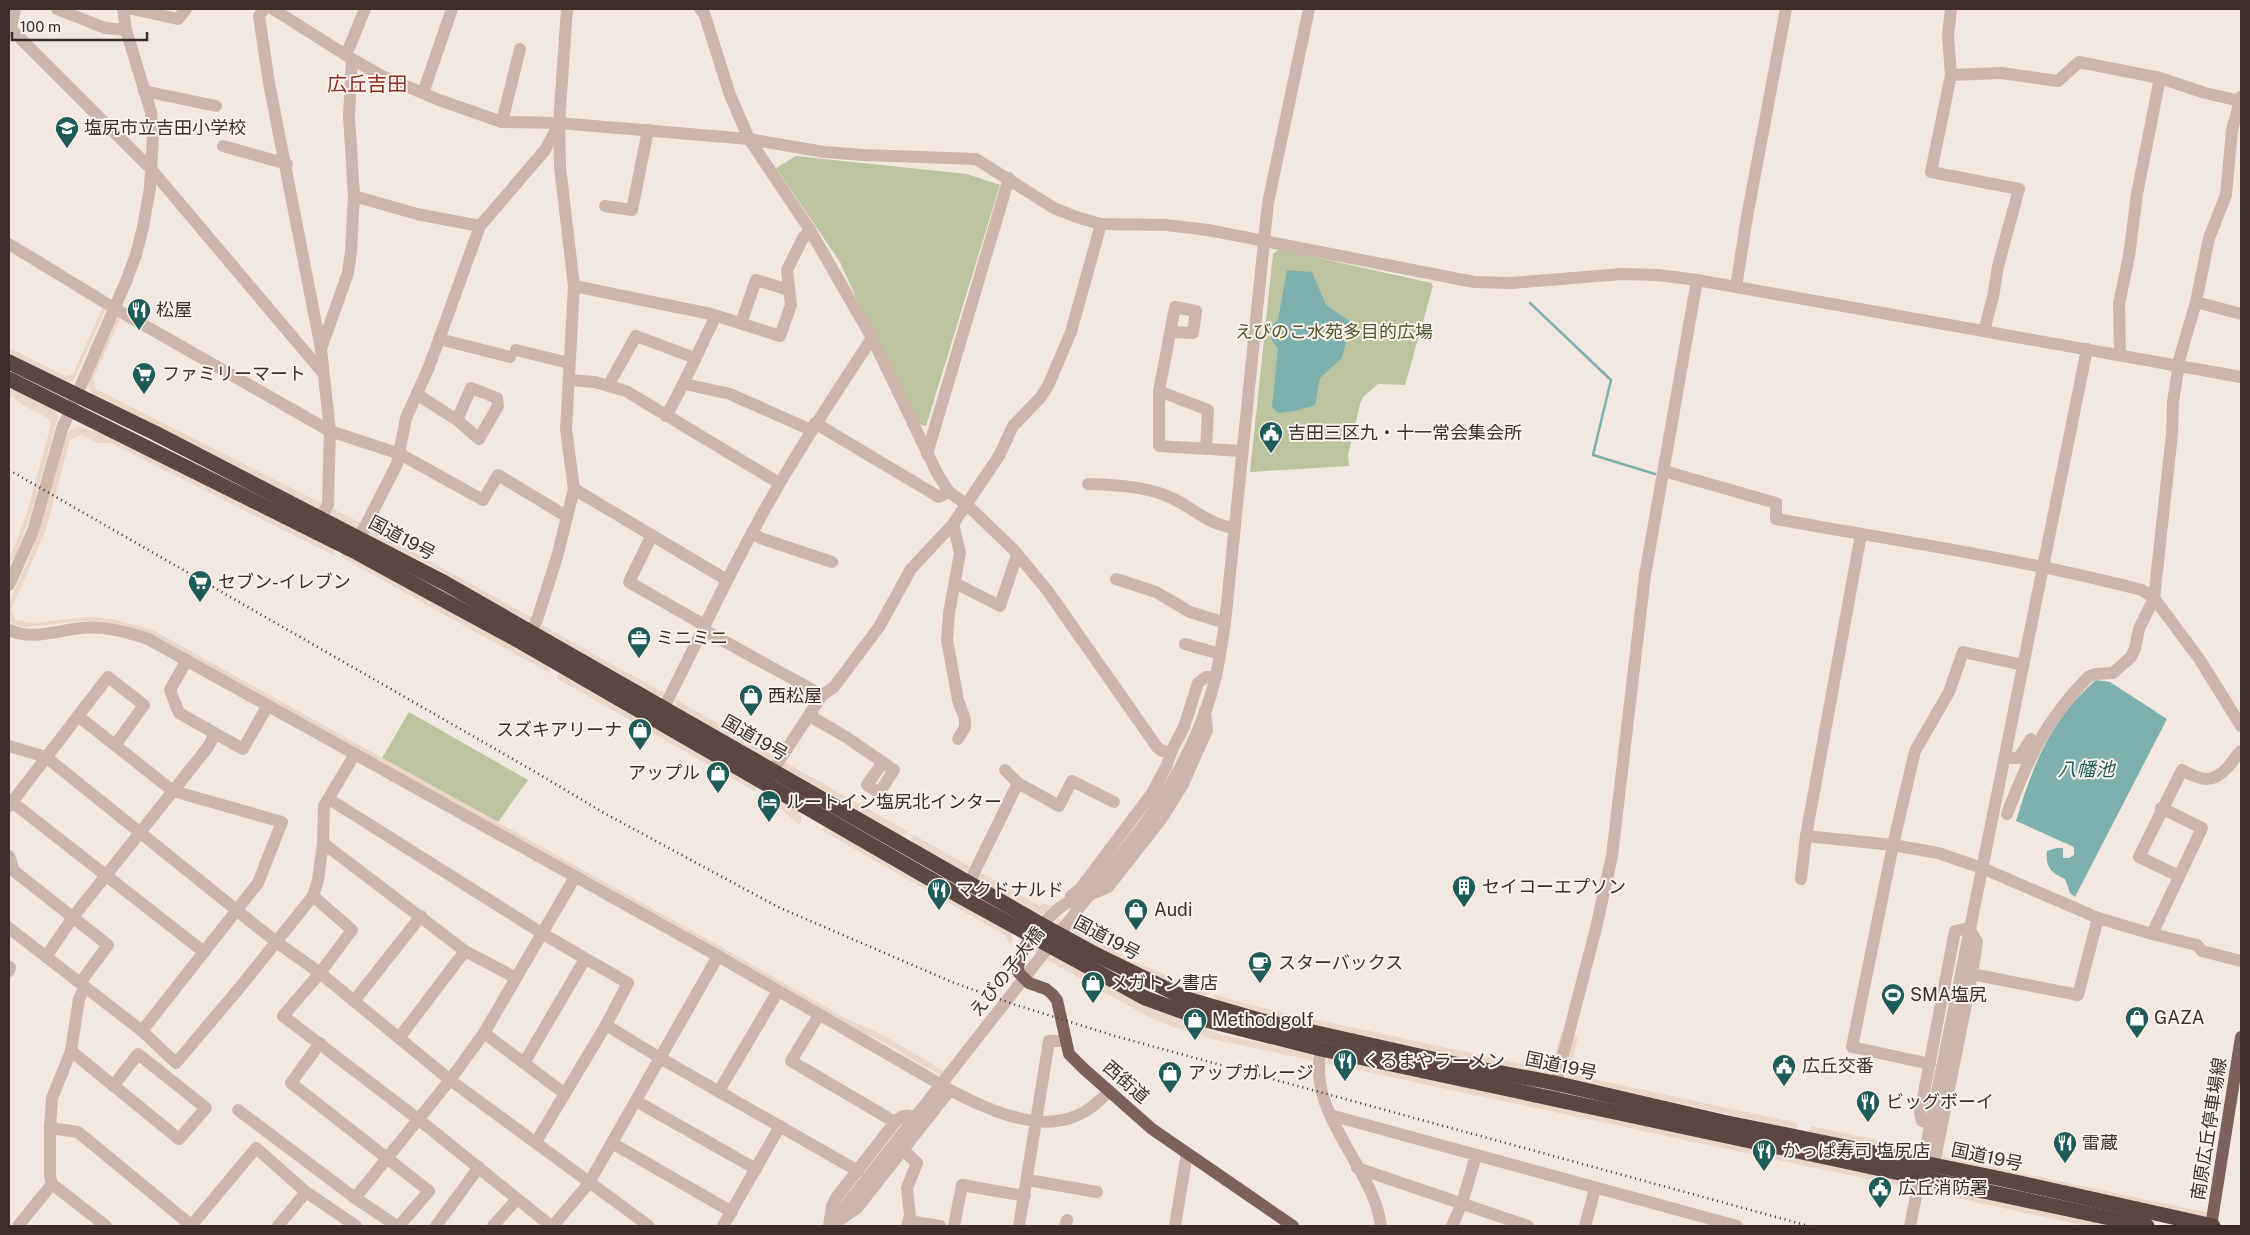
<svg xmlns="http://www.w3.org/2000/svg" width="2250" height="1235" font-family="'Public Sans','Noto Sans JP',sans-serif">
<rect width="100%" height="100%" fill="#f3e8e0"/>
<g fill="#bbc39f">
<polygon points="796,156 967,174 1000,185 926,426 912,422 840,262 776,168"/>
<polygon points="1279,249 1431,283 1433,286 1405,385 1378,384 1364,396 1360,404 1348,455 1349,466 1250,472 1273,254"/>
<polygon points="409,712 528,780 498,822 382,758"/>
</g>
<g fill="#ebd7c7">
<polygon points="104,304 106,308 74,380 67,383 9,356 9,348 66,376 73,374"/>
<polygon points="120,316 125,317 120,319 93,379 96,389 325,505 319,509 315,509 92,394 88,386 89,381 116,317"/>
<polygon points="9,386 54,408 58,416 33,507 15,557 12,560 10,558 27,512 51,425 49,419 23,405 9,395"/>
<polygon points="78,426 120,439 334,547 335,556 111,443 98,443 81,435 70,440 46,530 11,610 16,620 32,623 89,617 112,619 153,630 723,948 843,1017 883,1035 954,1077 949,1080 879,1040 842,1022 151,635 109,623 83,621 26,627 14,625 9,621 9,602 31,554 39,531 67,433"/>
<polygon points="329,507 363,524 357,528 353,527 329,515"/>
<polygon points="369,527 534,619 525,620 422,561 370,538 366,532"/>
<polygon points="343,553 547,664 551,674 341,557"/>
<polygon points="539,623 602,659 665,693 661,697 656,696 539,629"/>
<polygon points="558,674 562,674 749,780 756,787 756,792 556,678"/>
<polygon points="675,699 778,758 771,762 676,707"/>
<polygon points="783,761 909,832 900,836 841,800 800,779 784,769"/>
<polygon points="767,791 779,801 800,812 802,818 799,825 777,805 761,796"/>
<polygon points="826,827 1011,931 1013,939 1011,946 1005,935 821,830"/>
<polygon points="914,835 973,868 965,872 912,842 911,838"/>
<polygon points="980,872 1040,906 1043,903 1047,905 1055,904 1045,914 1037,914 977,879"/>
<polygon points="1058,918 1135,962 1209,993 1203,997 1149,976 1055,924"/>
<polygon points="1036,946 1163,1011 1222,1035 1311,1053 1315,1061 1212,1039 1162,1023 1143,1014 1030,950"/>
<polygon points="1214,994 1243,1003 1293,1015 1288,1020 1262,1014 1217,1001"/>
<polygon points="1300,1016 1549,1070 1552,1068 1561,1032 1563,1032 1555,1073 1547,1076 1306,1024"/>
<polygon points="1574,1036 1578,1037 1569,1074 1798,1123 1797,1130 1567,1078 1566,1074"/>
<polygon points="1329,1057 2117,1226 2086,1226 1325,1063"/>
<polygon points="1811,1126 1930,1151 1925,1156 1809,1132"/>
<polygon points="1942,1151 1946,1157 2210,1213 2206,1217 1943,1161"/>
</g>
<g fill="#7eb1ad">
<polygon points="1287,270 1312,272 1326,305 1351,322 1342,358 1320,378 1315,405 1295,411 1278,413 1272,407 1278,348 1272,341 1269,327 1278,320"/>
<path d="M2096,680l14,2 57,37 -92,178 -5,-4 -5,-14c-14,-6 -20,-12 -18,-28l10,-3h6v10h6l5,-3v-8l-58,-26c17,-56 34,-101 80,-141z"/>
</g>
<g fill="none" stroke-linecap="round" stroke-linejoin="round">
<polyline stroke="#7eb1ad" stroke-width="2.5" points="1530,303 1611,380 1593,455 1655,474"/>
<g stroke="#ccb6ab" stroke-width="12">
<polyline points="15,9 11,29 151,169 323,373"/>
<polyline points="57,9 105,28 126,30"/>
<polyline points="132,9 178,19 186,9"/>
<polyline points="264,9 259,16 269,83 321,349 330,431 328,504 322,517"/>
<polyline points="273,9 352,59 382,76 439,100 502,122 559,123 749,139 824,152 864,155 976,159 1054,208 1076,217 1101,224 1166,225 1208,230 1474,282 1512,283 1621,274 1658,275 1697,280 2241,377"/>
<polyline points="700,9 704,13 730,95 749,139 810,230 872,338 937,473 949,492 966,504 1013,549 1047,590 1157,747 1162,751 1171,752"/>
<polyline points="1951,9 1948,35 1951,75 1931,172 2019,189 1998,266 1993,297 1984,331"/>
<polyline points="346,55 365,9"/>
<polyline points="1951,75 2001,73 2058,81 2079,62 2160,78 2205,93 2240,101"/>
<polyline points="144,91 216,106"/>
<polyline points="423,93 452,9"/>
<polyline points="502,122 520,49"/>
<polyline points="223,146 287,164"/>
<polyline points="354,196 417,214 480,226"/>
<polyline points="605,206 632,210 648,130"/>
<polyline points="9,244 114,308 330,431 400,454 483,500 498,475 566,516"/>
<polyline points="574,286 711,314 780,336 791,305 787,270 803,238 810,230"/>
<polyline points="1736,287 1747,217 1786,9"/>
<polyline points="2196,302 2241,314"/>
<polyline points="741,323 756,280 789,290"/>
<polyline points="1171,332 1193,333 1196,311 1175,307 1159,391 1159,446 1242,451"/>
<polyline points="439,339 510,357"/>
<polyline points="322,346 348,273 351,251 354,196 349,116 352,59"/>
<polyline points="516,350 569,363"/>
<polyline points="2120,355 2119,304 2129,256 2137,194 2160,78"/>
<polyline points="569,380 595,382 626,391 779,483"/>
<polyline points="685,384 730,394 811,430"/>
<polyline points="608,386 636,336 695,358"/>
<polyline points="1159,391 1208,410 1206,449"/>
<polyline points="418,395 457,420 479,439 498,406 497,398 471,388 457,420"/>
<path d="M666,416c19,-32 33,-67 50,-100"/>
<polyline points="815,423 939,497 949,492"/>
<polyline points="927,454 1009,178"/>
<path d="M1664,471l112,32v16c123,22 245,40 366,71l12,8 46,62 41,66"/>
<path d="M1088,484c29,1 57,2 84,14 23,11 35,26 62,30"/>
<polyline points="574,489 727,580"/>
<polyline points="953,524 960,553 949,613 947,640 958,700 965,719 965,727 958,739"/>
<polyline points="752,532 760,538 832,562"/>
<polyline points="652,535 629,582 704,625"/>
<polyline points="355,546 397,464 406,418 429,367 480,226 545,150 558,126"/>
<polyline points="1116,579 1156,592 1190,612 1225,623"/>
<polyline points="955,583 1000,606 1017,555"/>
<polyline points="9,585 33,531 62,429 125,284 136,255 143,227 150,188 153,136 151,112 126,30 123,9"/>
<polyline points="702,629 822,695"/>
<path d="M9,630c24,11 48,0 73,-2 23,-2 45,4 66,11l570,317 232,134c34,18 87,43 126,26 13,-5 23,-15 34,-25"/>
<polyline points="525,638 537,620 557,557 574,489 566,429 574,286 560,167 559,123 567,9"/>
<polyline points="1185,644 1220,654"/>
<polyline points="187,660 170,690 179,713 243,749 268,705"/>
<polyline points="78,716 108,677 144,705 116,744"/>
<polyline points="810,716 846,737 894,770 879,793 867,785 883,762"/>
<path d="M659,717c32,-61 60,-124 93,-184 36,-68 78,-131 120,-195"/>
<polyline points="9,746 46,757 275,941 320,973 450,1080 649,1226"/>
<polyline points="2012,758 2019,758 2031,739"/>
<polyline points="768,778 822,695 834,687 879,627 911,569 953,524 999,456 1013,426 1040,398 1048,386 1071,332 1101,224"/>
<polyline points="1018,783 1059,806 1072,781 1114,802"/>
<polyline points="329,799 543,934 628,983 606,1025 536,1142"/>
<polyline points="12,802 204,952"/>
<polyline points="9,806 78,716 173,791 282,822 258,883 142,1031"/>
<path d="M2007,814c22,-57 38,-93 81,-137l7,-3 18,-1 18,-16 4,-8 4,-20 15,-31 18,-164 1,-32 7,-45 16,-55 13,-64 17,-43 6,-65 9,-33"/>
<polyline points="1806,836 1893,845 1938,853 1982,868 2098,918 2152,934 2197,945 2202,951 2241,961"/>
<polyline points="323,843 465,951 516,978"/>
<polyline points="9,856 14,871 108,945 80,983"/>
<path d="M2179,876l-40,-19 43,-87c18,10 30,15 46,-3 5,-5 8,-12 13,-16"/>
<polyline points="1801,879 1806,836 1861,534"/>
<polyline points="969,883 1018,783 1005,770"/>
<polyline points="313,896 352,930 320,973 283,1016 418,1119 551,1226"/>
<polyline points="1070,902 1071,896 1080,889 1152,793 1167,765 1171,752 1184,727 1198,683 1206,677 1216,677"/>
<path d="M1042,925c9,-9 20,-23 33,-24l33,-14 54,-69 21,-34 24,-54 -2,-19"/>
<polyline points="9,928 142,1031 176,1063 241,986 313,896 318,880 323,843 324,806 355,754"/>
<polyline points="2152,934 2202,828 2161,808"/>
<polyline points="46,957 73,917 208,747 215,734"/>
<polyline points="9,971 10,967"/>
<polyline points="1972,974 2078,995 2098,918"/>
<polyline points="85,987 79,999 71,1051 52,1098 50,1128 50,1176 52,1184 106,1226"/>
<polyline points="354,1001 421,916"/>
<polyline points="819,1015 791,1061 895,1122"/>
<polyline points="606,1025 660,1058 858,1171"/>
<polyline points="484,1033 565,1094"/>
<polyline points="399,1038 465,951"/>
<polyline points="320,1043 291,1083 429,1191 399,1226"/>
<path d="M1321,1049c-15,66 52,116 60,177"/>
<polyline points="71,1051 179,1139 206,1108 138,1054 113,1086"/>
<polyline points="524,1063 585,959"/>
<polyline points="1930,1064 1852,1047 1893,845 1915,751 1949,692 1963,652 2023,665"/>
<polyline points="719,1091 778,991"/>
<polyline points="1552,1098 1596,928 1612,856 1645,575 1697,280"/>
<polyline points="636,1101 756,1169"/>
<polyline points="238,1110 355,1198 397,1226"/>
<polyline points="1330,1115 1737,1226"/>
<polyline points="1937,1124 1922,1121 1920,1113 1955,931 1969,928"/>
<polyline points="50,1128 78,1132 192,1226"/>
<polyline points="612,1143 732,1212"/>
<polyline points="903,1150 917,1163 907,1188 910,1216 907,1226"/>
<polyline points="1357,1168 1528,1226"/>
<polyline points="1932,1174 1972,974 1977,942 1969,928"/>
<polyline points="1028,1180 1097,1192"/>
<polyline points="355,1198 450,1080 484,1033 575,877"/>
<polyline points="841,1219 857,1208 950,1090"/>
<polyline points="909,1221 940,1226"/>
<polyline points="18,1226 52,1184"/>
<polyline points="191,1226 256,1148 306,1192 356,1226"/>
<polyline points="278,1226 306,1192"/>
<polyline points="436,1226 479,1167"/>
<polyline points="493,1226 516,1200"/>
<polyline points="553,1226 589,1183 718,956"/>
<polyline points="723,1226 780,1126"/>
<path d="M829,1226l3,-20 4,-8 59,-76c10,-11 16,-6 28,-1"/>
<path d="M830,1226l311,-397c33,-45 62,-98 75,-153 4,-18 6,-36 9,-53l43,-420 41,-194"/>
<polyline points="954,1226 962,1185 1025,1196"/>
<polyline points="1019,1226 1049,1041 1065,1041"/>
<polyline points="1065,1226 1067,1220"/>
<polyline points="1175,1226 1187,1153"/>
<polyline points="1452,1226 1462,1203 1476,1156"/>
<polyline points="1585,1226 1595,1189"/>
<polyline points="1910,1226 2087,349"/>
</g>
<g stroke="#7c625b" stroke-width="12">
<path d="M1039,929c-12,14 -21,24 -21,43l11,11 17,6 6,5 5,6 12,54 14,14 69,61 141,97"/>
<polyline points="2211,1226 2241,1037"/>
</g>
<g stroke="#5b4641" stroke-width="15">
<polyline points="9,362 155,433 445,583 1042,925 1097,955 1187,999 1259,1020 1464,1066 1555,1083 1723,1122 1997,1178 2213,1226"/>
<polyline points="9,379 352,550 438,597 521,642 963,898 1145,998 1206,1020 1321,1049 2147,1226"/>
</g>
<polyline stroke="#3a2d2a" stroke-width="2.5" stroke-dasharray="1 4" stroke-linecap="butt" points="9,470 532,770 604,813 778,907 952,982 1016,1005 1115,1036 1809,1226"/>
</g>
<defs>
<g id="school-pin" transform="scale(1.25)"><path d="M0 17L-7.5 6A9.5 9.5 0 1 1 7.5 6Z" fill="#1f5c59" stroke="#fbf2ec"/><path d="M0-5L7-2L0 1L-7-2ZM-4 1L0 2.5L4 1V4Q0 6-4 4Z" fill="#fff"/></g>
<g id="restaurant-pin" transform="scale(1.25)"><path d="M0 17L-7.5 6A9.5 9.5 0 1 1 7.5 6Z" fill="#1f5c59" stroke="#fbf2ec"/><path d="M-5-6h1v4h1v-4h1v4h1v-4h1v5L-1.5 .5V6h-2V.5L-5-1ZM5-6V6H3V1.5H1.5Q1.5-4 5-6Z" fill="#fff"/></g>
<g id="supermarket-pin" transform="scale(1.25)"><path d="M0 17L-7.5 6A9.5 9.5 0 1 1 7.5 6Z" fill="#1f5c59" stroke="#fbf2ec"/><path d="M-6-5.5h2.5l.6 2H6L4.5 2H-2.5L-4.4-4H-6ZM-1.5 3.2a1.3 1.3 0 1 0 .1 0ZM3 3.2a1.3 1.3 0 1 0 .1 0Z" fill="#fff"/></g>
<g id="civic-pin" transform="scale(1.25)"><path d="M0 17L-7.5 6A9.5 9.5 0 1 1 7.5 6Z" fill="#1f5c59" stroke="#fbf2ec"/><path d="M-.6-6.5H3V-4.5H.6V-3L4-1V1h2V6H-6V1h2V-1L-.6-3ZM-1.2 2.5V6h2.4V2.5Z" fill="#fff"/></g>
<g id="office-pin" transform="scale(1.25)"><path d="M0 17L-7.5 6A9.5 9.5 0 1 1 7.5 6Z" fill="#1f5c59" stroke="#fbf2ec"/><path d="M-6-3h4V-5.5h4V-3h4V5H-6ZM-1-4.5V-3h2v-1.5ZM-6 0V1H6V0Z" fill="#fff"/></g>
<g id="shop-pin" transform="scale(1.25)"><path d="M0 17L-7.5 6A9.5 9.5 0 1 1 7.5 6Z" fill="#1f5c59" stroke="#fbf2ec"/><path d="M-5-2.5h2.3a2.7 3.5 0 0 1 5.4 0H5L5.5 6h-11ZM-1.5-2.5h3a1.5 2.3 0 0 0-3 0Z" fill="#fff"/></g>
<g id="hotel-pin" transform="scale(1.25)"><path d="M0 17L-7.5 6A9.5 9.5 0 1 1 7.5 6Z" fill="#1f5c59" stroke="#fbf2ec"/><path d="M-6-4.5h1.5V1H6V5H4.5V3h-9V5H-6ZM-4 0a1.8 1.8 0 1 1 3.6 0ZM.5 0V-2.5h3Q6-2.5 6 0Z" fill="#fff"/></g>
<g id="building-pin" transform="scale(1.25)"><path d="M0 17L-7.5 6A9.5 9.5 0 1 1 7.5 6Z" fill="#1f5c59" stroke="#fbf2ec"/><path d="M-4-6H4V6H1V3H-1V6H-4ZM-2.5-4.3h1.7v1.8h-1.7ZM.8-4.3h1.7v1.8H.8ZM-2.5-1h1.7V.8h-1.7ZM.8-1h1.7V.8H.8Z" fill="#fff"/></g>
<g id="cafe-pin" transform="scale(1.25)"><path d="M0 17L-7.5 6A9.5 9.5 0 1 1 7.5 6Z" fill="#1f5c59" stroke="#fbf2ec"/><path d="M-5.5-4.5H6V0H3Q3 3.5 0 3.5H-2.5Q-5.5 3.5-5.5 0ZM3-3.2v2h1.7v-2ZM-6 4.5H4V6H-6Z" fill="#fff"/></g>
<g id="stadium-pin" transform="scale(1.25)"><path d="M0 17L-7.5 6A9.5 9.5 0 1 1 7.5 6Z" fill="#1f5c59" stroke="#fbf2ec"/><path d="M0-5a6.5 5 0 1 0 0 10a6.5 5 0 1 0 0-10ZM-3.5-1.8h7v3.6h-7Z" fill="#fff"/></g>
</defs>
<g fill-rule="evenodd">
<use href="#school-pin" x="67" y="128"/>
<use href="#restaurant-pin" x="139" y="310"/>
<use href="#supermarket-pin" x="144" y="374"/>
<use href="#civic-pin" x="1271" y="433"/>
<use href="#supermarket-pin" x="200" y="582"/>
<use href="#office-pin" x="639" y="638"/>
<use href="#shop-pin" x="751" y="696"/>
<use href="#shop-pin" x="640" y="730"/>
<use href="#shop-pin" x="718" y="773"/>
<use href="#hotel-pin" x="769" y="802"/>
<use href="#building-pin" x="1464" y="887"/>
<use href="#restaurant-pin" x="939" y="890"/>
<use href="#shop-pin" x="1136" y="910"/>
<use href="#cafe-pin" x="1260" y="963"/>
<use href="#shop-pin" x="1093" y="983"/>
<use href="#stadium-pin" x="1893" y="995"/>
<use href="#shop-pin" x="2137" y="1018"/>
<use href="#shop-pin" x="1195" y="1020"/>
<use href="#restaurant-pin" x="1345" y="1061"/>
<use href="#civic-pin" x="1784" y="1066"/>
<use href="#shop-pin" x="1170" y="1073"/>
<use href="#restaurant-pin" x="1868" y="1102"/>
<use href="#restaurant-pin" x="2065" y="1143"/>
<use href="#restaurant-pin" x="1764" y="1151"/>
<use href="#civic-pin" x="1880" y="1188"/>
</g>
<g text-anchor="middle" stroke-width="4" stroke-linejoin="round" paint-order="stroke">
<g font-size="18" fill="#3a2d2a" stroke="#fbf2ec" text-anchor="start">
<text x="84" y="134">塩尻市立吉田小学校</text>
<text x="156" y="316">松屋</text>
<text x="162" y="380">ファミリーマート</text>
<text x="1288" y="439">吉田三区九・十一常会集会所</text>
<text x="218" y="588">セブン-イレブン</text>
<text x="656" y="644">ミニミニ</text>
<text x="768" y="702">西松屋</text>
<text x="622" y="736" text-anchor="end">スズキアリーナ</text>
<text x="700" y="779" text-anchor="end">アップル</text>
<text x="786" y="808">ルートイン塩尻北インター</text>
<text x="1482" y="893">セイコーエプソン</text>
<text x="956" y="896">マクドナルド</text>
<text x="1154" y="916">Audi</text>
<text x="1278" y="969">スターバックス</text>
<text x="1110" y="989">メガトン書店</text>
<text x="1910" y="1001">SMA塩尻</text>
<text x="2154" y="1024">GAZA</text>
<text x="1212" y="1026">Method golf</text>
<text x="1362" y="1067">くるまやラーメン</text>
<text x="1802" y="1072">広丘交番</text>
<text x="1188" y="1079">アップガレージ</text>
<text x="1886" y="1108">ビッグボーイ</text>
<text x="2082" y="1149">雷蔵</text>
<text x="1782" y="1157">かっぱ寿司 塩尻店</text>
<text x="1898" y="1194">広丘消防署</text>
</g>
<g font-size="18" fill="#4e582e" stroke="#fbf2ec">
<text x="1334" y="338">えびのこ水苑多目的広場</text>
</g>
<g font-size="18" fill="#3a2d2a" stroke="#fbf2ec">
<text transform="translate(402 538) rotate(28)" y="6">国道19号</text>
<text transform="translate(755 738) rotate(30)" y="6">国道19号</text>
<text transform="translate(1107 938) rotate(28)" y="6">国道19号</text>
<text transform="translate(1007 972) rotate(-52)" y="6">えびの子大橋</text>
<text transform="translate(1561 1066) rotate(12)" y="6">国道19号</text>
<text transform="translate(1126 1082) rotate(41)" y="6">西街道</text>
<text transform="translate(2209 1129) rotate(-81)" y="6">南原広丘停車場線</text>
<text transform="translate(1987 1157) rotate(12)" y="6">国道19号</text>
</g>
<g font-size="19" font-style="italic" fill="#1f5c59" stroke="#fbf2ec">
<text x="2086" y="776">八幡池</text>
</g>
<g font-size="20" fill="#8a2e22" stroke="#fbf2ec">
<text x="367" y="91">広丘吉田</text>
</g>
</g>
<rect width="2250" height="1235" fill="none" stroke="#3a2d2a" stroke-width="20"/>
<path d="M12 32v8h135v-8" fill="none" stroke="#3a2d2a" stroke-width="2.5"/>
<text x="20" y="32" font-size="15" fill="#3a2d2a" stroke="#fbf2ec" stroke-width="4" paint-order="stroke">100 m</text>
</svg>
